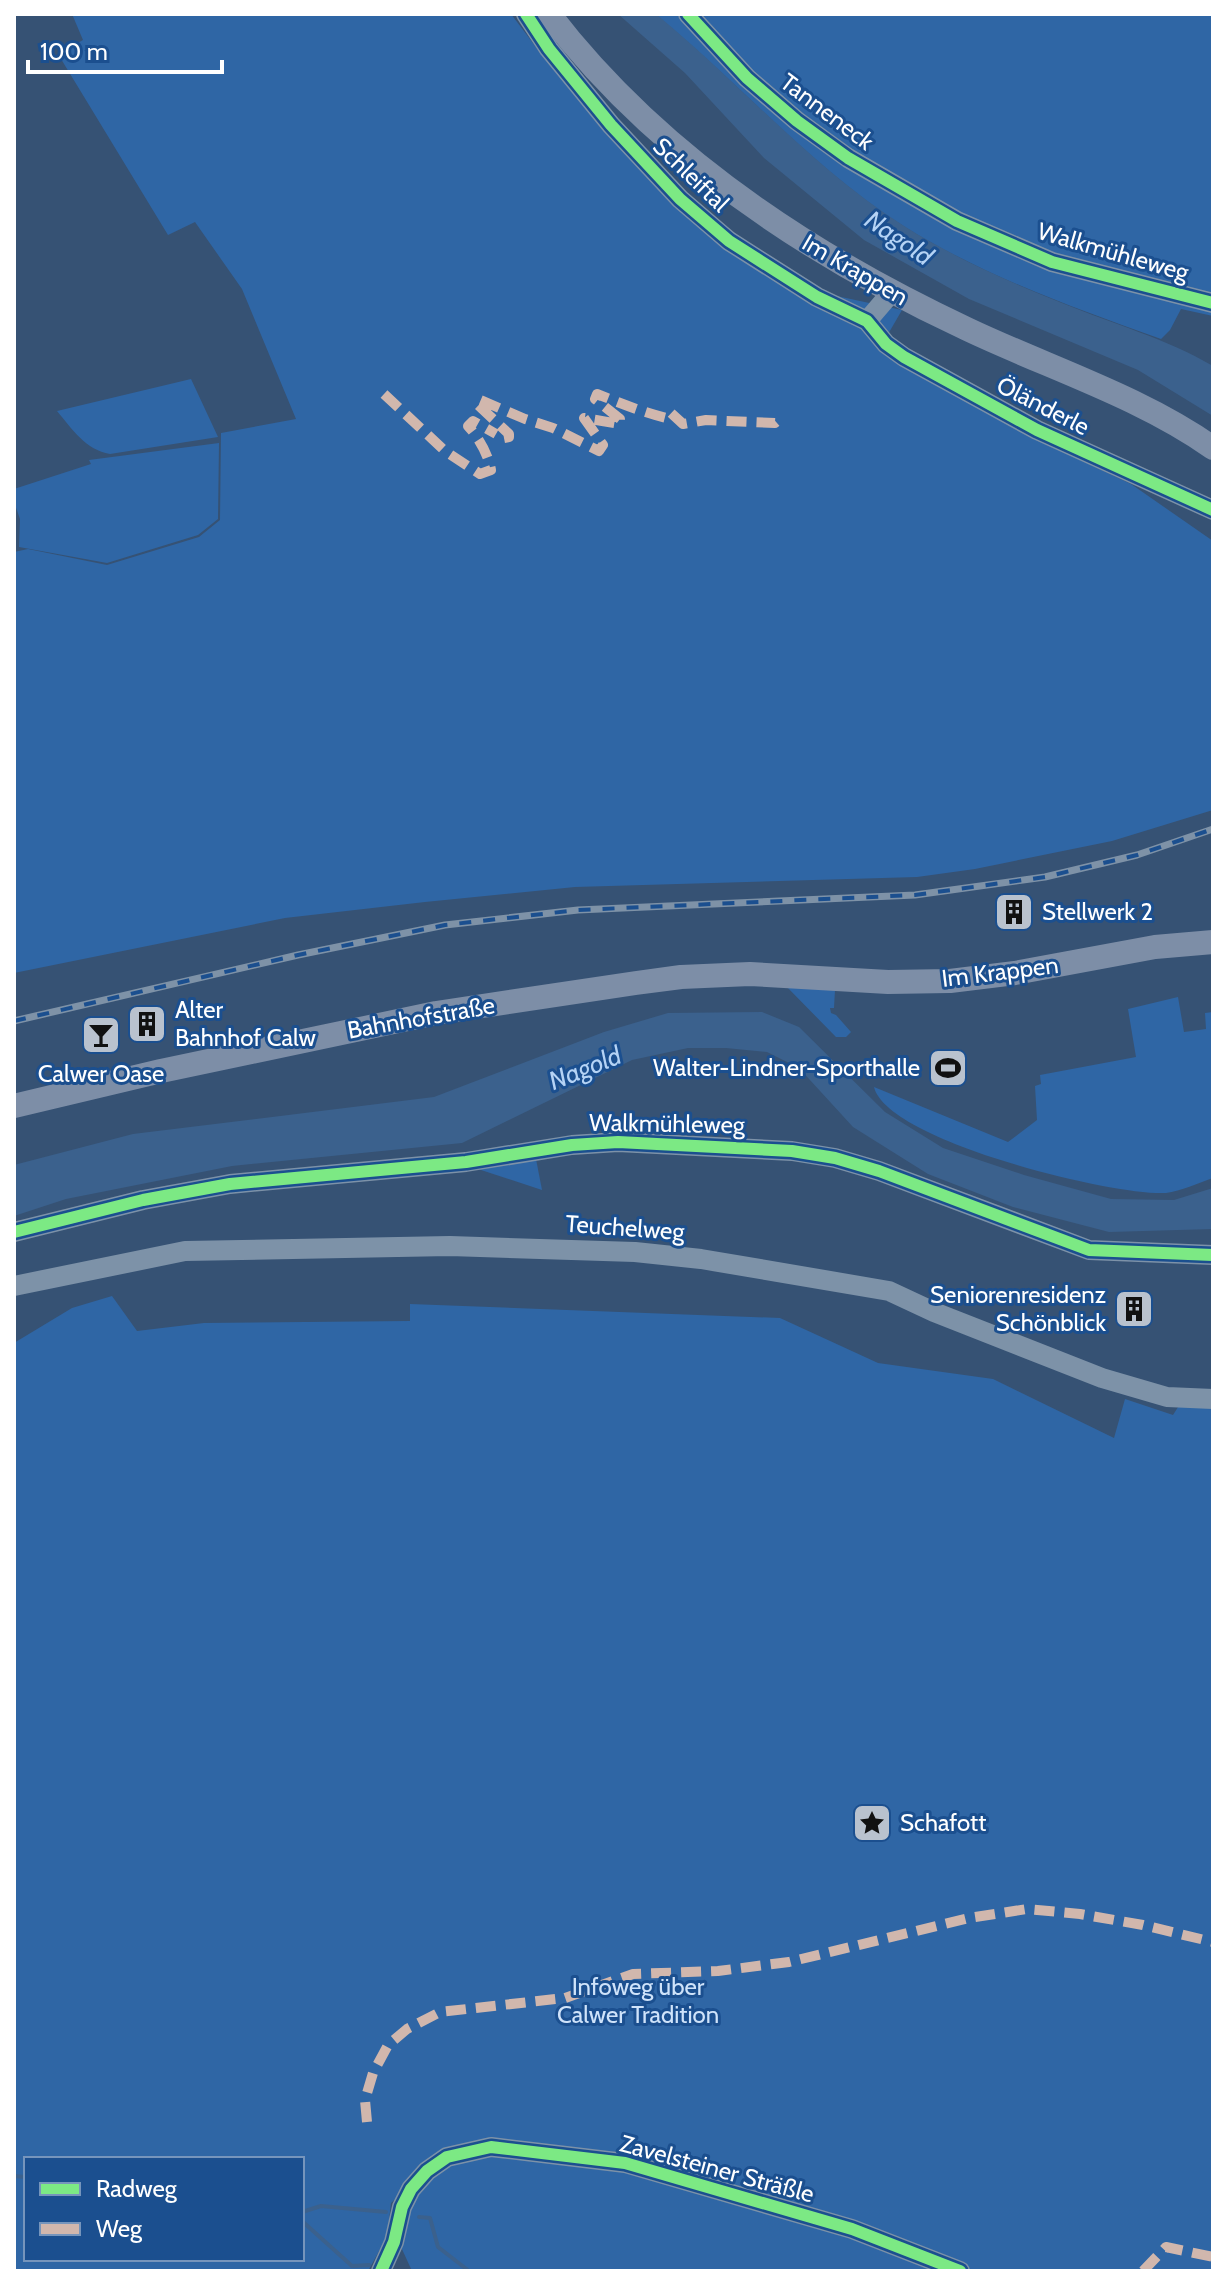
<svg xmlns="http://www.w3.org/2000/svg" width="1227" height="2285" font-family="Cabin,sans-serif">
<rect width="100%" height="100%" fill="#365274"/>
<g fill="#2f66a5" fill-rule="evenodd">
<polygon points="72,14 511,14 542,55 639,157 804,289 902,310 880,348 1076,458 1131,484 1213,541 1213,810 1112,841 975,869 917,877 575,887 425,902 285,918 14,973 14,552 28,549 107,565 199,537 220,520 221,433 296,419 242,289 195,222 168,235 58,54 83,40"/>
<path d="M655,14h558v302l-32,-7 -11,21 -9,9c-87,-31 -177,-63 -256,-112 -94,-59 -165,-144 -250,-213z"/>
<path d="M191,379l27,58 -108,17c-24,-4 -38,-25 -53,-43z"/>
<polygon points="219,443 218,519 198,535 107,563 19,547 20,519 14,502 14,489 91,464 89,460"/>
<polygon points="786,986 835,990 834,1008 830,1008 831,1013 836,1015 851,1032 846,1037 836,1037"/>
<path d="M1178,997l6,35 22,-3 -1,-16 8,-1v166c-15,5 -32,13 -47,15 -53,3 -279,-52 -292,-106l134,55 29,-22 -2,-34 6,-2 -1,-9 96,-18 -8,-48z"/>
<polygon points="536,1159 542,1190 475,1168"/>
<path d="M112,1296l25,35 67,-8 206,-2v-17l370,14 98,45 115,16 121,59 11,-39 48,16 7,-11 33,3v864h-238l-7,-3 -24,3h-532l-11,-24 5,-58 -15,14 -4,34 -19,34h-354v-928l58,-35zM26,2159h276v100h-276z"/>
</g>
<g fill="#3b618d">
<path d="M618,14h38c84,69 155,153 248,212 49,31 105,56 158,77 51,21 103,35 151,63v50l-75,-46 -169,-71 -105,-59 -100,-82 -79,-85z"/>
<polygon points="762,1012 799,1027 885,1112 943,1148 1024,1175 1111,1199 1174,1200 1213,1188 1213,1229 1109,1232 1013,1207 928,1174 853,1127 799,1068 767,1052 726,1048 688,1048 632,1060 462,1143 232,1166 66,1199 14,1216 14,1165 133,1134 434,1097 604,1032 668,1013"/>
</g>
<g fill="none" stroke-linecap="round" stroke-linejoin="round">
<g stroke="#3b618d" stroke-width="4">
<polyline points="14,2176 26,2177"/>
<polyline points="302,2212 321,2206 386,2212"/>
<polyline points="419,2217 430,2218 438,2247 469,2271"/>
<polyline points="302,2221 352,2266 369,2265"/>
</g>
<g stroke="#7d92a8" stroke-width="20">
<polyline points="526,14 549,49 611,125 680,199 729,241 817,297 867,321 886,344 904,357 1037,430 1213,510"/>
<polyline points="688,14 747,78 797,121 848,158 957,221 1052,262 1213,303"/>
<polyline points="867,321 891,293"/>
<polyline points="14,1232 143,1200 230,1184 466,1162 572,1145 618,1142 792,1151 835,1158 879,1171 1089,1250 1213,1255"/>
<polyline points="14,1286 185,1251 450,1246 635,1252 701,1259 889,1291 934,1312 1102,1378 1167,1397 1213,1399"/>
<polyline points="381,2271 394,2242 402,2207 411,2189 427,2171 447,2157 491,2147 625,2163 852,2229 960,2271"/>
</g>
<g stroke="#7d8ea7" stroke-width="24">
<path d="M549,14c108,141 260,241 418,315 82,39 172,67 246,119"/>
<polyline points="14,1106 161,1071 436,1013 636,983 681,977 750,974 888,982 950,981 1015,973 1155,947 1213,942"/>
</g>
<g stroke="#7e92a7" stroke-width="7">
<polyline id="rail" points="14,1021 298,955 445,925 578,910 915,895 1045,877 1137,855 1213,829"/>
</g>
<use href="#rail" stroke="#1b4f8f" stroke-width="4" stroke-dasharray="12" stroke-linecap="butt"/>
<g stroke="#d1b7ad" stroke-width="10" stroke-dasharray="20 10" stroke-linecap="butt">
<path d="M384,394l61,57 35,23 11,-4c-3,-16 -12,-32 -23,-44l5,-5 23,13"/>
<path d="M504,438l5,-1v-3l-32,-30 1,-5 47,20 28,9 46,23 4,-6 -19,-27 36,6v-5l-25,-20 2,-5c23,9 45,18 69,24l4,-6 13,12 23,-4 69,3 8,-7"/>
<polyline points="367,2122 365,2100 373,2073 388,2045 407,2029 440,2012 565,1998 633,1974 718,1971 789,1962 969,1918 1027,1909 1080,1914 1143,1925 1213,1942"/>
<polyline points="1143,2271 1166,2247 1213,2257"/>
</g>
<g stroke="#1b4f8f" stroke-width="17">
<g id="cycleway">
<polyline points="526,14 549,49 611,125 680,199 729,241 817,297 867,321 886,344 904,357 1037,430 1213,510"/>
<polyline points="688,14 747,78 797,121 848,158 957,221 1052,262 1213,303"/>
<polyline points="14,1232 143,1200 230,1184 466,1162 572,1145 618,1142 792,1151 835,1158 879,1171 1089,1250 1213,1255"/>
<polyline points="381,2271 394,2242 402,2207 411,2189 427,2171 447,2157 491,2147 625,2163 852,2229 960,2271"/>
</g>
</g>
<use href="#cycleway" stroke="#7ce984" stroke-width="12"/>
</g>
<defs>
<g id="building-square" transform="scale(2)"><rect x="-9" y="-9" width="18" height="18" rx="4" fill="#b9c2ce" stroke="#1b4f8f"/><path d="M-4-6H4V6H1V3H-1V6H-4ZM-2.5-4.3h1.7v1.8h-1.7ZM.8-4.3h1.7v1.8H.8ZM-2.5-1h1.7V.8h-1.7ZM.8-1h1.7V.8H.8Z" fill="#111"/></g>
<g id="bar-square" transform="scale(2)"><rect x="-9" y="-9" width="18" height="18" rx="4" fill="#b9c2ce" stroke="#1b4f8f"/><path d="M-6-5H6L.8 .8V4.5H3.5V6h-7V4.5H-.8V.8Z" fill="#111"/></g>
<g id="stadium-square" transform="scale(2)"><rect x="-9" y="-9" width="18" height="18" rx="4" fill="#b9c2ce" stroke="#1b4f8f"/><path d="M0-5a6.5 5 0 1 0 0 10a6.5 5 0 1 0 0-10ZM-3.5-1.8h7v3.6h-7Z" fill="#111"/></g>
<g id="sight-square" transform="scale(2)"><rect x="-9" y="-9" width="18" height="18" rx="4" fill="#b9c2ce" stroke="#1b4f8f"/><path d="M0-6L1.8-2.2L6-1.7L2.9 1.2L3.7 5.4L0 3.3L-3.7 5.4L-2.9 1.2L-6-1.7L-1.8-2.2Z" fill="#111"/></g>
</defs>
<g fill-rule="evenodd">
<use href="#building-square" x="1014" y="912"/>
<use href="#building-square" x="147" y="1024"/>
<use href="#bar-square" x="101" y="1035"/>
<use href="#stadium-square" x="948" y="1068"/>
<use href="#building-square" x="1134" y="1309"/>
<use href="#sight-square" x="872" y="1823"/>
</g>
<g text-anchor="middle" stroke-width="6" stroke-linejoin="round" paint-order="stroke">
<g font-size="24" fill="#fff" stroke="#1b4f8f">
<text transform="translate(827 112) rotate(37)" y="8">Tanneneck</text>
<text transform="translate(691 175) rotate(44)" y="8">Schleiftal</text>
<text transform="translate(1113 252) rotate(16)" y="8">Walkmühleweg</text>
<text transform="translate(855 270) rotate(30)" y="8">Im Krappen</text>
<text transform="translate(1043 406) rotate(27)" y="8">Öländerle</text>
<text transform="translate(1000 972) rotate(-7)" y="8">Im Krappen</text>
<text transform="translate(421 1018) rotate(-10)" y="8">Bahnhofstraße</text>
<text transform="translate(667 1124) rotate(1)" y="8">Walkmühleweg</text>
<text transform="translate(625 1228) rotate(4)" y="8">Teuchelweg</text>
<text transform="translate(717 2169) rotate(15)" y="8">Zavelsteiner Sträßle</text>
</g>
<g font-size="24" fill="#fff" stroke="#1b4f8f" text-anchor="start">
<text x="1042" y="920">Stellwerk 2</text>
<text x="175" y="1018">Alter<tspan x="175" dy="28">Bahnhof Calw</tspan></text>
<text x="920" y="1076" text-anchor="end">Walter-Lindner-Sporthalle</text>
<text x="101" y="1082" text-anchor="middle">Calwer Oase</text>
<text x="1106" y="1303" text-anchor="end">Seniorenresidenz<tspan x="1106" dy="28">Schönblick</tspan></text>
<text x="900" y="1831">Schafott</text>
</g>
<g font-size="24" fill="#cfe3fa" stroke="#1b4f8f">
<text x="638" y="1995">Infoweg über<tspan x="638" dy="28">Calwer Tradition</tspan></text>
</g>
<g font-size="26" font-style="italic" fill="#b5d3f5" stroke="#1b4f8f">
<text transform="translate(899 238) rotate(34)" y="9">Nagold</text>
<text transform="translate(585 1068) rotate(-22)" y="9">Nagold</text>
</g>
</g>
<rect width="1227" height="2285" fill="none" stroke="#ffffff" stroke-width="32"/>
<rect x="24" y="2157" width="280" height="104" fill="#1b4f8f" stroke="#7695bc" stroke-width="2"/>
<rect x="40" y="2183" width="40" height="12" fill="#7ce984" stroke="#7695bc" stroke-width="2"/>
<text x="96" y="2197" font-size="24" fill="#ffffff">Radweg</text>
<rect x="40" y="2223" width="40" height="12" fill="#d1b7ad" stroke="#7695bc" stroke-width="2"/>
<text x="96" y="2237" font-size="24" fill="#ffffff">Weg</text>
<path d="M28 60v12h194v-12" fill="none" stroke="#ffffff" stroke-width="4"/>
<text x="40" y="60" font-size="24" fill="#ffffff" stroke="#1b4f8f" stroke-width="6" paint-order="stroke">100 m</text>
</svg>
